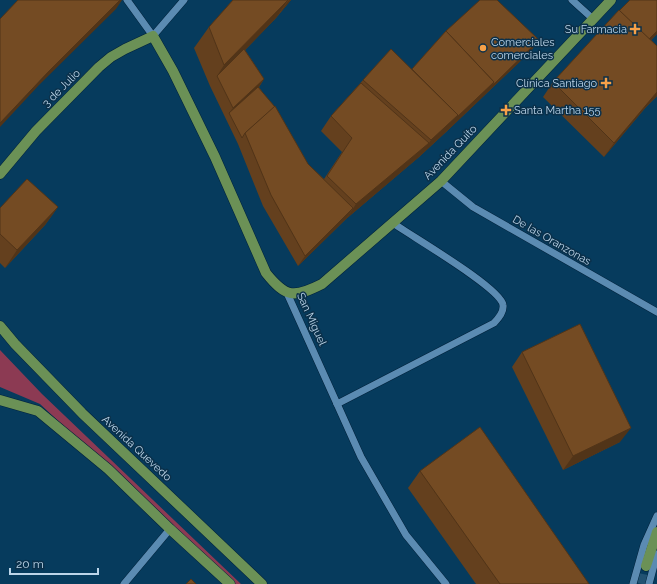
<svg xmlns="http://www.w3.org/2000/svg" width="657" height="584" font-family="Raleway,sans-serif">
<rect width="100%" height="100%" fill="#063b5d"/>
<polygon fill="#8c3a53" points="0,350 42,394 241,584 234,584 40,404 0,387"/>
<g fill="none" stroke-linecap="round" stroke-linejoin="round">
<polyline stroke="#215272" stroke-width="10" stroke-dasharray="10 5" stroke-linecap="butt" points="642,584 646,566"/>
<g stroke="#00213a" stroke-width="8">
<g id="minor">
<polyline points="127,0 153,36 184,0"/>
<polyline points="572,0 593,19"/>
<polyline points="441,181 473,207 657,312"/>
<polyline points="287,293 361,457 406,535 446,584"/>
<path d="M337,404l157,-81c5,-5 10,-11 9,-18 -2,-17 -92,-69 -110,-82"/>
<polyline points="124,584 170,529"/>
<polyline points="633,584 644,545 657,516"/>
<polyline points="649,584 657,554"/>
</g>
</g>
<g stroke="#00213a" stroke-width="11">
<g id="major">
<path d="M0,174l36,-43 63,-64 12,-10 14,-8 28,-13 20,35 42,86 51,116c20,25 28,25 56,11l119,-103 170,-181"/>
<polyline points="0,326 15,344 82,413 262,584"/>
<polyline points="0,400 38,411 108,469 170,529 230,584"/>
<polyline points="646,566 657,532"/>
</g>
</g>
<use href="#minor" stroke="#5b8bb2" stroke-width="7"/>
<use href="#major" stroke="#6b9156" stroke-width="10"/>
</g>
<g fill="#64401e">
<polygon points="233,0 291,0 276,18 245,50 264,79 259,87 308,164 324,179 342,152 321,131 331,116 363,80 412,69 446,31 539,40 531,51 446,132 419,157 346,219 298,266 263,206 238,144 210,86 194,48 209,27"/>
<polygon points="657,0 657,34 651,40 657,46 657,96 646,107 604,157 543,97 553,82 619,11"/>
<polygon points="58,207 45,225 5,268 0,263 0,208"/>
<polygon points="522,352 620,442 563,470 512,367"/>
<polygon points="420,471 589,584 476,584 408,488"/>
</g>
<g fill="#513418">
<polygon points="120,0 122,0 116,9 39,85 0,127 0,123 49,71"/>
<polygon points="288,0 276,18 218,78 217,76 224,65"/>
<polygon points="289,0 291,0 276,18 286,4"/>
<polygon points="657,31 657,34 638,53 645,43"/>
<polygon points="539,40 531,51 446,132 419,157 346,219 356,204 429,143 431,140"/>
<polygon points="264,79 257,90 229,113 233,108"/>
<polygon points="657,92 657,96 646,107 604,157 614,143"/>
<polygon points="58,207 45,225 5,268 17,250"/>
<polygon points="353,208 346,219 298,266 305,256"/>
<polygon points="631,428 620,442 563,470 573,456"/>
</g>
<g fill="#744b23" stroke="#513418">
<polygon points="18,0 120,0 49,71 0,123 0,19"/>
<polygon points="233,0 288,0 224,65 209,27"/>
<polygon points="480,0 497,0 539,40 492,86 494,82 446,31"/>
<polygon points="630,0 657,0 657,31 649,39 619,11"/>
<polygon points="619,10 657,46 657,92 614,143 553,82"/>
<polygon points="446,31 494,82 456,118 458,115 412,69"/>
<polygon points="244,49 264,79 233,108 217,76"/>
<polygon points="391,49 458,115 431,140 363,80"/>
<polygon points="361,83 429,143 356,204 327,176 352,138 331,116"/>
<polygon points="258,87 275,107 245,133 242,138 229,113"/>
<polygon points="275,106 308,164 353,208 305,256 271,195 245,133"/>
<polygon points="27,179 58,207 17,250 0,234 0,208"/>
<polygon points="580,324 631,428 573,456 522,352"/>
<polygon points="480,427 589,584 500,584 420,471"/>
<polygon points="191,579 196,584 186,584"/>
</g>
<g fill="#f7a149" stroke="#0b304a" stroke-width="1.5">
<path d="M633 23h4v4h4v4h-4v4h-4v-4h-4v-4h4z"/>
<circle cx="483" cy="48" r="4"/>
<path d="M604 77h4v4h4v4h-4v4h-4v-4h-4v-4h4z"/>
<path d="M504 104h4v4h4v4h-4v4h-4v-4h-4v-4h4z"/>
</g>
<g text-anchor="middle" stroke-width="3" stroke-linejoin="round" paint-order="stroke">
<g font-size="11" fill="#bcd5e9" stroke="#0b304a" text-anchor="end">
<text x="627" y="33">Su Farmacia</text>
<text x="491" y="46" text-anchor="start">Comerciales<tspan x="491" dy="13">comerciales</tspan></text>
<text x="597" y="87">Clínica Santiago</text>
<text x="514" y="114" text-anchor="start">Santa Martha 155</text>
</g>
<g font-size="11" fill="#bcd5e9" stroke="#0b304a">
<text transform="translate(61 88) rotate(-45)" y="4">3 de Julio</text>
<text transform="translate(450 152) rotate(-46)" y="4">Avenida Quito</text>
<text transform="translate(552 240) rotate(30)" y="4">De las Oranzonas</text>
<text transform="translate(312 319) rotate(66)" y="4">San Miguel</text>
<text transform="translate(137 448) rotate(43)" y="4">Avenida Quevedo</text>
</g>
</g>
<path d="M10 568v6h88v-6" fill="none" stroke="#bcd5e9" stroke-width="2"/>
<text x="16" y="568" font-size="12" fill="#bcd5e9" stroke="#0b304a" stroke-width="3" paint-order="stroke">20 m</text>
</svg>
